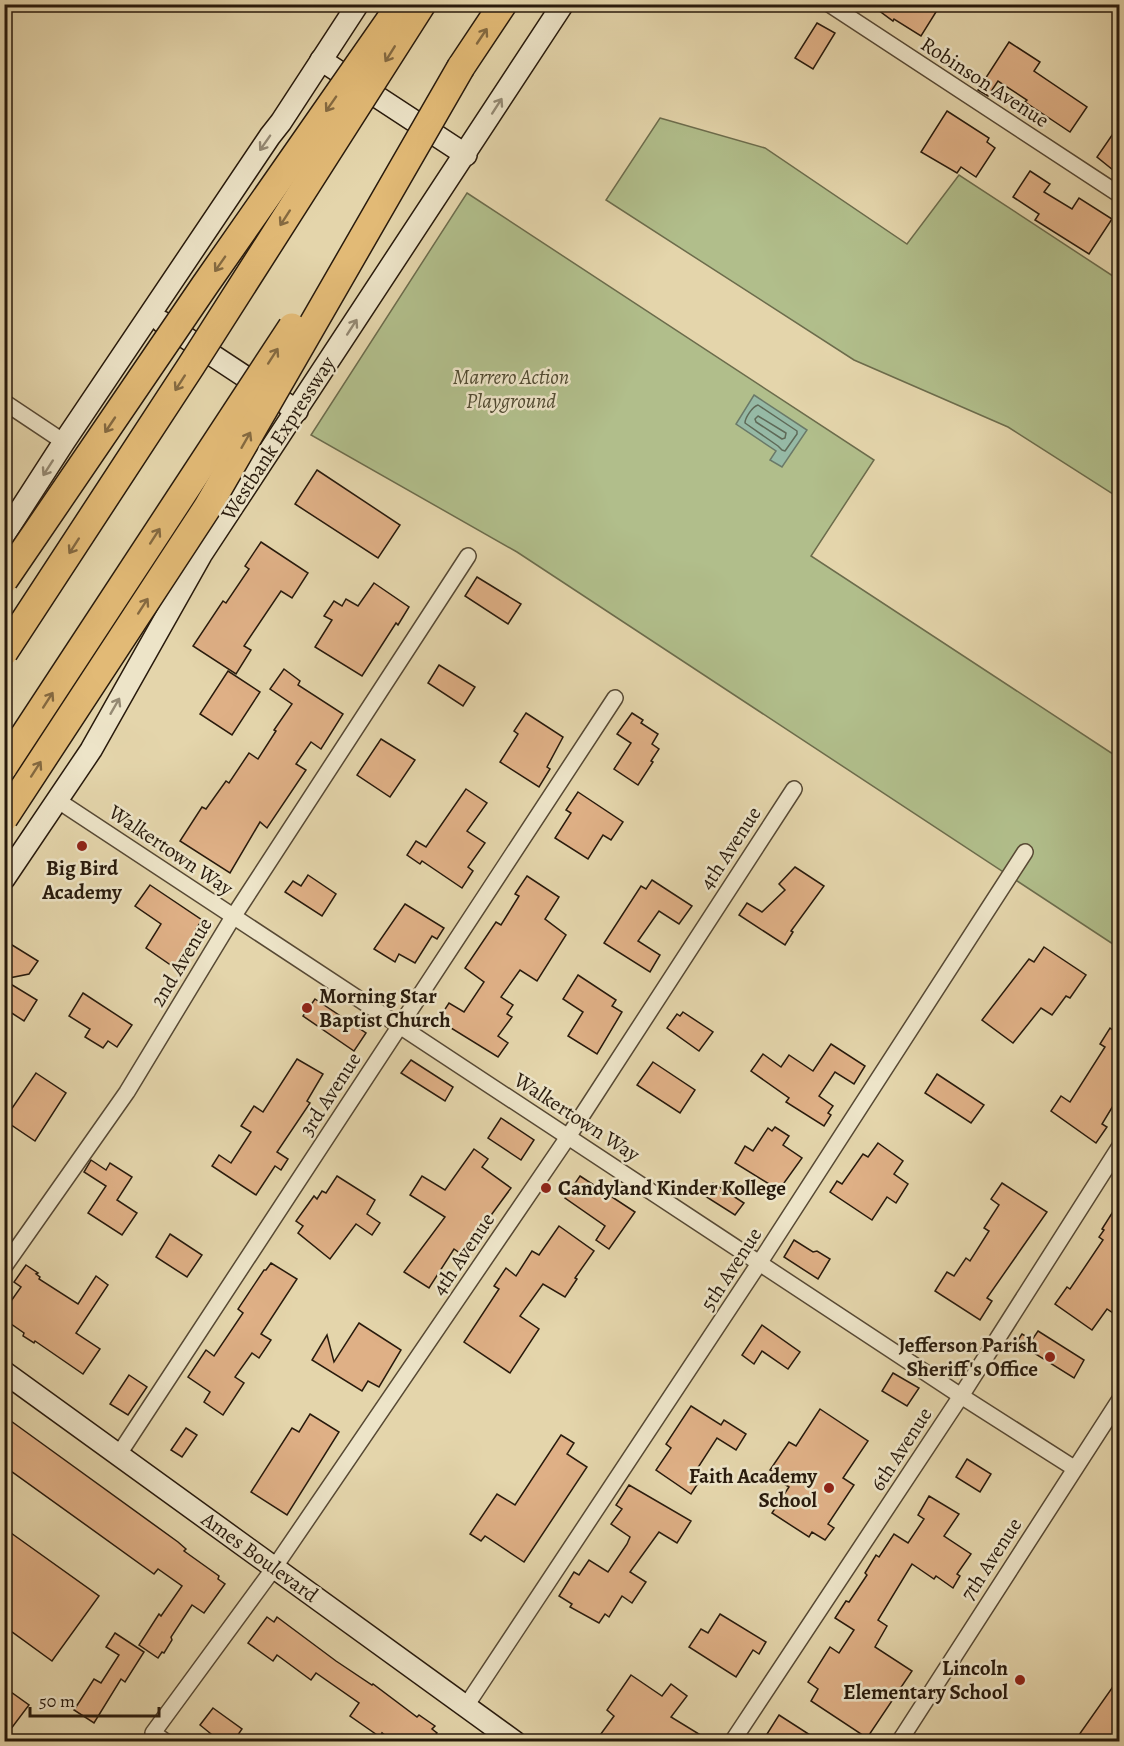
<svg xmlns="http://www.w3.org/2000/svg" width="1124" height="1746" font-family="Alegreya,serif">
<rect width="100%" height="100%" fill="#e4d5ab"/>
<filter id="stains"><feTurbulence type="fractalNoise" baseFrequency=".00333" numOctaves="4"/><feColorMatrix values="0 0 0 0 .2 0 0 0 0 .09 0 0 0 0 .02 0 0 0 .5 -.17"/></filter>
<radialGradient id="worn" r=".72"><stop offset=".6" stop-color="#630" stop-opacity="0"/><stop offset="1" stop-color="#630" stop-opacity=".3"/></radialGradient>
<g fill="#b1be8b" stroke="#6c6c4c" stroke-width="1.5">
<polygon points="660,118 765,148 907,244 959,175 1119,280 1119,498 1008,427 854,360 606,200"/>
<polygon points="467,193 874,460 811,556 1119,758 1119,948 517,552 311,435"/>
</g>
<polygon fill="#96b9a5" stroke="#6a7968" stroke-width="1.5" points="754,395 807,430 782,467 770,460 776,451 736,424"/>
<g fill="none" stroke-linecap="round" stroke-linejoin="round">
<g stroke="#5f6a58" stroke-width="1.5">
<path d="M758,405l39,26v3l-12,17 -3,-1 -4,-4 -33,-23c0,-5 7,-16 13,-18z"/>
<polygon points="758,416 786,433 785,438 782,439 756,422 755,419"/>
</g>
</g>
<g fill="#dfb086" stroke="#281a0c" stroke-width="1.5">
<polygon points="870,4 925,4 936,12 921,36 894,19 893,21"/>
<polygon points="817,23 835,33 813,69 795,58"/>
<polygon points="1009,42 1040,62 1034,71 1087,107 1070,132 1025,102 1027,100 998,81 988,96 978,90"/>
<polygon points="947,111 989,138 987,142 995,148 976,177 961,167 957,173 921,152"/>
<polygon points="1119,125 1119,161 1113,170 1097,157"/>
<polygon points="1030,171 1050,184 1044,192 1072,209 1079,198 1112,219 1089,254 1035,220 1039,214 1013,197"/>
<polygon points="317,470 400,525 378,558 295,504"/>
<polygon points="261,542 308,573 292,598 281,591 244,646 251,650 236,674 193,646 223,601 226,603 249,569 245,566"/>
<polygon points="477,577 521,604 508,624 465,596"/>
<polygon points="374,583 409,607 398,625 396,623 362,676 315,647 332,620 324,616 334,601 342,606 346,599 358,606"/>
<polygon points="439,665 475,687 463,706 428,683"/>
<polygon points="284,669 300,681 298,685 343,714 321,749 311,742 296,764 306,770 267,828 260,822 230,873 180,841 202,807 206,809 226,781 229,783 249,753 258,759 276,731 274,730 292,704 270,689"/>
<polygon points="228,671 260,692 232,735 200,714"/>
<polygon points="526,713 563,737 547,767 550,769 539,787 500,762 518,734 514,731"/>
<polygon points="632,713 643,720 641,723 658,734 652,744 659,749 651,761 653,762 638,785 614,769 631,743 617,734"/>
<polygon points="381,739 415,760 390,797 357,775"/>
<polygon points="466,789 487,803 467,831 485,843 468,867 473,871 462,888 422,861 420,864 407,855 416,841 426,847"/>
<polygon points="578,792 623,822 611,840 603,835 588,859 555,838 571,813 566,810"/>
<polygon points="795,867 824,886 791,931 793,932 785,945 739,915 747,903 762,912 785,890 779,884"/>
<polygon points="308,875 336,894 322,916 285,892 293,881 301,886"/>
<polygon points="527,876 559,897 545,919 566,935 537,981 520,970 501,997 513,1005 507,1014 512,1017 498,1036 508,1043 498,1057 438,1020 449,1003 464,1012 484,982 465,968 496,922 501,925 519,896 515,894"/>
<polygon points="652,880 692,906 679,924 659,911 638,941 660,955 650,972 604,943 641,886 646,889"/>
<polygon points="150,885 202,920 196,929 200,932 175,968 146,948 161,924 135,906"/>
<polygon points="405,904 444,928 437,939 432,936 415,963 399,954 395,962 374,949"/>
<polygon points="4,940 38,961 29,974 4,979"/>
<polygon points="1044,947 1086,975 1070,998 1066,996 1052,1015 1041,1008 1013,1043 982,1020 1029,959 1034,962"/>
<polygon points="578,975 616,1000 612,1006 622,1012 597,1054 568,1036 583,1012 563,999"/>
<polygon points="4,980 37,1000 24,1021 4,1008"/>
<polygon points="83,993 132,1025 117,1047 108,1041 103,1048 85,1037 90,1029 69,1016"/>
<polygon points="315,999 366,1033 354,1051 303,1016"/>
<polygon points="683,1012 713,1032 699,1051 667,1028 677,1014 680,1016"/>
<polygon points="1119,1024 1119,1096 1102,1124 1107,1127 1096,1143 1051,1111 1061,1096 1070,1102 1105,1047 1100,1044 1110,1028 1115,1032"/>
<polygon points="831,1044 865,1066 854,1084 835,1072 819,1096 833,1106 828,1113 831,1115 824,1126 786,1102 789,1098 751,1071 763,1054 781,1067 789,1055 813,1071"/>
<polygon points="297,1059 323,1074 307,1101 310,1103 277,1152 288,1159 281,1170 275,1166 256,1195 212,1166 219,1155 231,1163 251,1132 241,1126 254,1106 263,1112"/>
<polygon points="411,1060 453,1087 445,1101 401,1073"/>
<polygon points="653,1062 695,1090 680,1113 637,1085"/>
<polygon points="36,1073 66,1093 35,1141 4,1120"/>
<polygon points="937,1074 984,1105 971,1123 925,1093"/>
<polygon points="501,1118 534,1140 521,1160 488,1138"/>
<polygon points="775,1127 789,1136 783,1145 802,1158 779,1190 735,1163 745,1146 753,1151 768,1128 772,1131"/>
<polygon points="878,1143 903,1161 894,1174 908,1184 896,1203 887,1197 872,1220 830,1192 837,1181 842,1184 863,1154 868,1157"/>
<polygon points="474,1149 488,1159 482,1167 511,1188 489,1218 491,1219 467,1258 454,1249 429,1288 404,1272 445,1217 410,1195 422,1176 445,1190"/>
<polygon points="91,1160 106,1170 110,1163 132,1177 117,1200 137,1213 122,1235 88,1213 106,1186 84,1172"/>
<polygon points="337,1176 375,1200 367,1214 380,1223 372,1235 356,1224 330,1259 298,1233 303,1226 296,1221 314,1196 317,1199 322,1191 326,1193"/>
<polygon points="580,1176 635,1212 609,1249 596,1240 605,1226 565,1198"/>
<polygon points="713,1183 744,1203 735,1215 705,1196"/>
<polygon points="1002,1183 1047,1212 987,1298 992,1301 980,1320 935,1291 947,1272 954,1276 966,1258 970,1261 989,1231 984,1228 999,1205 991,1199"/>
<polygon points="1119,1202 1119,1317 1107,1309 1092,1330 1055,1304 1067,1287 1070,1289 1103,1240 1099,1237 1104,1230 1102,1229"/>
<polygon points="559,1226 594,1251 575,1278 577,1279 565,1297 543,1284 520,1316 539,1329 510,1373 464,1342 499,1289 494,1286 506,1268 516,1276 532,1251 539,1255"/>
<polygon points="170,1234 202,1255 187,1277 156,1257"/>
<polygon points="794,1240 813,1252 817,1251 830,1259 818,1279 784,1257"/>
<polygon points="271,1263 297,1279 261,1334 271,1340 259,1358 252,1353 235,1377 244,1383 223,1415 204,1402 210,1392 188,1377 206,1350 214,1356 243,1313 238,1309 264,1270 266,1270"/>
<polygon points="26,1265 38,1273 36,1274 40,1277 39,1279 78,1304 96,1276 108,1285 76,1333 100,1349 83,1374 35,1341 34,1343 23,1336 24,1333 4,1319 4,1311 21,1287 14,1282"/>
<polygon points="359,1323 401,1350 379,1387 368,1381 362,1391 312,1360 327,1335 334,1362"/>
<polygon points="762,1325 800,1352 788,1369 762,1351 754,1364 742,1355"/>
<polygon points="1038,1331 1084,1360 1074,1378 1031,1351 1026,1352 1015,1345 1022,1334 1032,1340"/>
<polygon points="893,1373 919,1388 907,1406 882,1391"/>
<polygon points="129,1375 147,1387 128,1415 110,1404"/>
<polygon points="691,1406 721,1425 724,1420 746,1434 736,1450 717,1438 697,1469 704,1474 691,1494 656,1470 671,1448 666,1444"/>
<polygon points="820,1409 868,1441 843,1478 854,1485 828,1524 834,1528 825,1540 812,1532 809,1537 772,1513 789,1487 781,1482 783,1478 770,1470 789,1442 796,1446"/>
<polygon points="310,1414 339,1432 287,1515 251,1492 292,1428 299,1432"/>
<polygon points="4,1416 178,1542 186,1549 184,1551 219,1576 218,1579 225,1584 204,1613 192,1605 171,1637 172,1640 164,1653 162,1652 158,1658 139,1645 159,1614 161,1616 182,1586 158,1569 154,1574 4,1466"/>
<polygon points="186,1428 197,1435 182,1457 171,1450"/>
<polygon points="561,1435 574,1443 567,1454 587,1467 524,1562 485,1536 481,1541 470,1534 497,1494 515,1505"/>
<polygon points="967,1459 991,1474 980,1492 956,1477"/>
<polygon points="629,1485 691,1521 677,1543 659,1532 630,1572 646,1582 632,1603 622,1596 609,1617 605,1614 599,1623 570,1607 572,1604 559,1596 574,1572 579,1575 589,1560 608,1572 627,1544 630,1537 611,1524 622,1509 616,1505"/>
<polygon points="929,1496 959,1514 944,1536 971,1554 957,1574 960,1576 953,1588 936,1576 934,1579 912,1564 878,1620 887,1626 875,1647 912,1671 867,1738 811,1701 818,1689 808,1682 830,1647 839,1653 854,1630 835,1618 846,1601 849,1602 867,1575 865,1573 876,1555 879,1557 894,1534 908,1543 924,1519 918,1515"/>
<polygon points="4,1528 99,1596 52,1661 4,1626"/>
<polygon points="720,1614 766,1642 759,1654 753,1650 736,1677 689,1647 701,1629 708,1633"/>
<polygon points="267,1617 274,1622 277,1617 336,1661 372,1685 373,1684 417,1717 419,1715 435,1726 432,1729 437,1733 431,1742 394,1742 382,1733 380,1737 350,1716 359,1703 316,1673 311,1680 277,1655 273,1661 248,1643"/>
<polygon points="115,1633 144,1652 125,1682 121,1679 94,1723 74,1710 94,1679 101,1683 119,1655 106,1647"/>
<polygon points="631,1675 662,1696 671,1684 687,1696 671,1717 712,1742 595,1742 614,1716 607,1710"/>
<polygon points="1119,1678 1119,1742 1074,1742"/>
<polygon points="4,1687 29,1705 4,1738"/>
<polygon points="213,1708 242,1729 233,1742 221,1742 200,1725"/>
<polygon points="779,1715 821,1742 779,1742 767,1734"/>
</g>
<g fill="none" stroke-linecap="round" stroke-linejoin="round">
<g stroke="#574934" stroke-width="18">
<g id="street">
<polyline points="829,4 1120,195"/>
<polyline points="4,402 64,442"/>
<polyline points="57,800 961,1396 1074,1468"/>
<polyline points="4,1267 127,1092 233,917 468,556"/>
<polyline points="119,1454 615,698"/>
<polyline points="466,1706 760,1262 1025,852"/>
<polyline points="166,1742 153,1733 274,1568 568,1137 794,789"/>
<polyline points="732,1742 961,1396 1120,1146"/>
<polyline points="899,1742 1120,1399"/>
</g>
</g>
<g stroke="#281a0c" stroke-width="24">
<g id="secondary">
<polyline points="321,60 466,155"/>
<polyline points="162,322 297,411"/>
<polyline points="4,535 64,442 270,136 281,122 358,4"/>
<polyline points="4,879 91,750 201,555 563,4"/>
<polyline points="4,1372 515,1742"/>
</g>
</g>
<g stroke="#281a0c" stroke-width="30">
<polyline id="highway" points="461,67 503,4"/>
</g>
<use href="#street" stroke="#ede4c8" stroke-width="15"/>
<use href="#secondary" stroke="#ede4c8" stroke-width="21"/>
<use href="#highway" stroke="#e2ba76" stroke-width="27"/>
<g stroke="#281a0c" stroke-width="30" stroke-linecap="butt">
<g id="highway-bridge">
<polyline points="4,580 205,285 401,4"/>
<polyline points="4,652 191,366 422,4"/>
<polyline points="4,766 292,327"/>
<polyline points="4,818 207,508 461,67"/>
</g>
</g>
<use href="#highway-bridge" stroke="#e2ba76" stroke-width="27"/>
</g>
<defs><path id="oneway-shaft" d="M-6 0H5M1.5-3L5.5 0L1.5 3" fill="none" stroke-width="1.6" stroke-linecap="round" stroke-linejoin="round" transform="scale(1.5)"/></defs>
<g stroke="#856a41">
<use href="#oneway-shaft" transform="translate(482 36) rotate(-56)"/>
<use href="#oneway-shaft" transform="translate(390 54) rotate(122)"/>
<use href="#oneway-shaft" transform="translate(331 104) rotate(125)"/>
<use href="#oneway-shaft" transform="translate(285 218) rotate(123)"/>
<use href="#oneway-shaft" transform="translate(220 264) rotate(125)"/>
<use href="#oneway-shaft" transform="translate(273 356) rotate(-57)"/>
<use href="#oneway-shaft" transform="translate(180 383) rotate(123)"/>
<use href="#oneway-shaft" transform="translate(110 425) rotate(124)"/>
<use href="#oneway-shaft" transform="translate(246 440) rotate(-60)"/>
<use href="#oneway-shaft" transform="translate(155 536) rotate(-57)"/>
<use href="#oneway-shaft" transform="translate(74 546) rotate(123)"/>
<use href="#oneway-shaft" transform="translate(143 606) rotate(-57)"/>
<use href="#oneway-shaft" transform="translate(48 700) rotate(-57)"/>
<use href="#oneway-shaft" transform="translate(36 769) rotate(-57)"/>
</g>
<g stroke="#948973">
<use href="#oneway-shaft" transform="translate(497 106) rotate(-57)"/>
<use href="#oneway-shaft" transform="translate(265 143) rotate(125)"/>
<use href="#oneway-shaft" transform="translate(352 327) rotate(-57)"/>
<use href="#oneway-shaft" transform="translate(48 468) rotate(123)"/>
<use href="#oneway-shaft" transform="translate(115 706) rotate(-60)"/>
</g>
<g fill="#8f2418" stroke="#ede4c8" stroke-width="2">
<circle cx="82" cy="846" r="6"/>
<circle cx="307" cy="1008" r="6"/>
<circle cx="546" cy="1188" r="6"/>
<circle cx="1050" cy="1357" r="6"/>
<circle cx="829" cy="1488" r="6"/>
<circle cx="1020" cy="1680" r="6"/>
</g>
<g text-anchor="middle" stroke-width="5" stroke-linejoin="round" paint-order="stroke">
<g font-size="21" fill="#281a0c" stroke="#ede4c8">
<text transform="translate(985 82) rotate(33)" y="7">Robinson Avenue</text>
<text transform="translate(278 438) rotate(-57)" y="7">Westbank Expressway</text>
<text transform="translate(730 848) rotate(-57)" y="7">4th Avenue</text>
<text transform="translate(171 850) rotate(34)" y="7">Walkertown Way</text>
<text transform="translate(181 962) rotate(-59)" y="7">2nd Avenue</text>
<text transform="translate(330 1094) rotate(-57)" y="7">3rd Avenue</text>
<text transform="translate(577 1117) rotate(33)" y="7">Walkertown Way</text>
<text transform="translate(463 1254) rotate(-56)" y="7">4th Avenue</text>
<text transform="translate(731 1269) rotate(-57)" y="7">5th Avenue</text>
<text transform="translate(901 1449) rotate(-57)" y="7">6th Avenue</text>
<text transform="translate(260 1557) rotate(36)" y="7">Ames Boulevard</text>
<text transform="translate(991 1559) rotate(-57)" y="7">7th Avenue</text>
</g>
<g font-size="21" font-style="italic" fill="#514b32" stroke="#ede4c8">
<text x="511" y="384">Marrero Action<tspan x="511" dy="24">Playground</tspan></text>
</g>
<g font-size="21" font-weight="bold" fill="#281a0c" stroke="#ede4c8" text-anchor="end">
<text x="82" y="875" text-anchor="middle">Big Bird<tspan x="82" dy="24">Academy</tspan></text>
<text x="319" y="1003" text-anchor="start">Morning Star<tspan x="319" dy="24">Baptist Church</tspan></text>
<text x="558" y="1195" text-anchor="start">Candyland Kinder Kollege</text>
<text x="1038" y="1352">Jefferson Parish<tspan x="1038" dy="24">Sheriff's Office</tspan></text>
<text x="817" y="1483">Faith Academy<tspan x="817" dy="24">School</tspan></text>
<text x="1008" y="1675">Lincoln<tspan x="1008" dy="24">Elementary School</tspan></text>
</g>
</g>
<rect width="1124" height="1746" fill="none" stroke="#e4d5ab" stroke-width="24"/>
<rect x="6" y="6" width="1112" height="1734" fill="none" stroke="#281a0c" stroke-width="3"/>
<rect x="12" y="12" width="1100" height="1722" fill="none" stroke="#281a0c" stroke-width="1.5"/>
<path d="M30 1707v9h129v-9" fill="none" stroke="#281a0c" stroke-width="3"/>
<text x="39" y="1707" font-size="18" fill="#281a0c" stroke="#ede4c8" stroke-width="4.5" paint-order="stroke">50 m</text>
<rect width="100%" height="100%" filter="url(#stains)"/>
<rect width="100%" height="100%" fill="url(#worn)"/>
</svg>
